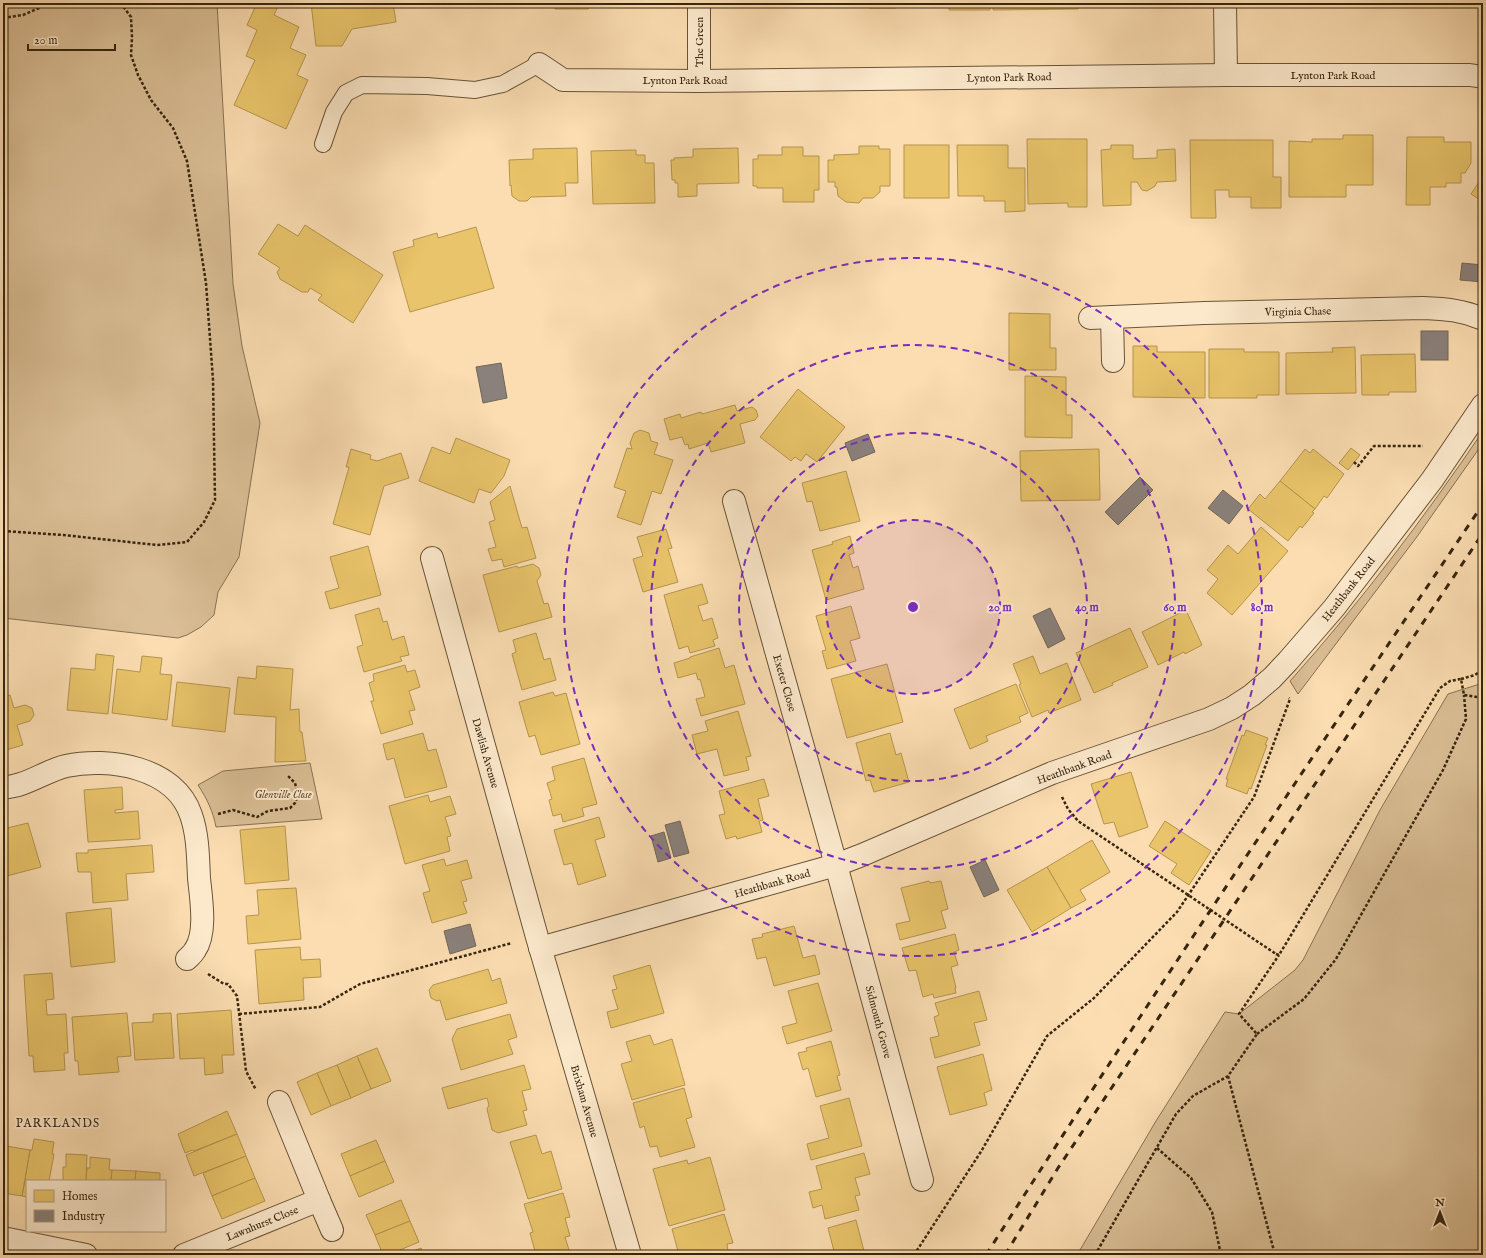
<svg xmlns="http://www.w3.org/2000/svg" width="1486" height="1258" font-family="'IM FELL English',serif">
<rect width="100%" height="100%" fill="#fbddb1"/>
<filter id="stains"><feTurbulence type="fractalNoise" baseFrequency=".005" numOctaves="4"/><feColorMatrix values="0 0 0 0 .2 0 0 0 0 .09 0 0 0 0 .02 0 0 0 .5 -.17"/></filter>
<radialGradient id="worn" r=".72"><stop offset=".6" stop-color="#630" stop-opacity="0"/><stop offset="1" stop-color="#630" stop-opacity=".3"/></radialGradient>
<g fill="#dabe95" stroke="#887252">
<polygon points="3,3 217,3 233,284 242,346 260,423 239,557 218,592 214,615 201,627 187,635 178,638 3,618"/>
<path d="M1483,431v12l-67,95 -118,156 -8,-13c70,-78 134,-163 193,-250z"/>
<polygon points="1483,683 1483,1255 1077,1255 1156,1121 1225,1012 1239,1014 1295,970 1303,960 1380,810 1448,694"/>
<path d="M310,763l12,56 -106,8c-3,-16 -9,-28 -18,-42l25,-14z"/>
</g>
<g fill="#e9c46a" stroke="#b4954f">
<polygon points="257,3 279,4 274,15 299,27 290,48 306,55 297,75 308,80 286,129 234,105 255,60 246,56 257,30 247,25"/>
<polygon points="311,3 393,3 396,22 352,29 342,46 316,46"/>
<polygon points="555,3 594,3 588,9 555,9"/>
<rect x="785" y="3" width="43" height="2"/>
<polygon points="869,3 908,3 896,3 896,8 869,8"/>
<polygon points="924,3 990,3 990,10 949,10 949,5 924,5"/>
<polygon points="993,3 1078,3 1078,9 993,10"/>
<polygon points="1091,3 1147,3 1147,6 1091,7"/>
<polygon points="1343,135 1373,135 1373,185 1346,185 1346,197 1289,197 1289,141 1312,142 1312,139 1343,139"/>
<polygon points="1407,137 1444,137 1444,142 1471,142 1471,163 1465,173 1461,173 1461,183 1446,183 1446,187 1430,187 1430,205 1406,205"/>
<polygon points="1027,139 1087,139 1087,207 1068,207 1068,203 1028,204"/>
<polygon points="1190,140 1273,140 1273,177 1281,177 1281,208 1251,208 1251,197 1229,197 1229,190 1215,190 1216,218 1191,218"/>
<rect x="904" y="145" width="45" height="53"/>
<polygon points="957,145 1008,145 1008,168 1025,168 1025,211 1005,212 1005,201 984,201 984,196 958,196"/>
<polygon points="1111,145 1133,145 1133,159 1157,158 1157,150 1175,149 1176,181 1157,182 1155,186 1147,191 1142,190 1137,182 1131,182 1131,205 1103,206 1101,150 1111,149"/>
<polygon points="859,146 879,146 879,149 890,149 890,186 880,186 880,192 873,198 863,198 859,203 846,202 838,196 837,187 835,187 835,182 828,182 828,160 834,160 834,155 859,154"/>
<polygon points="782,147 803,147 803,156 819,156 819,190 814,190 814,202 783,202 783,188 757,188 757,186 753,186 753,159 758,159 758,155 782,155"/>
<polygon points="577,148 578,183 565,183 566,196 531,197 527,201 519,201 512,196 511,185 510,186 509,160 533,159 533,149"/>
<polygon points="738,148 739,183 697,184 697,196 678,197 678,183 675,183 675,180 672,180 671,160 674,160 674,158 693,157 693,149"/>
<polygon points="636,150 636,155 645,155 645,163 654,163 655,203 593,204 591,151"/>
<polygon points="1483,176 1483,202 1471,194"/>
<polygon points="278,224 298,236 305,225 383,275 353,323 318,300 322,295 310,288 308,292 302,292 280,279 277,272 280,268 258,254"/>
<polygon points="476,227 494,288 410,312 393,252 414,246 413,240 437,233 438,238"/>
<polygon points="1009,313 1050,314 1050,348 1056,348 1056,370 1009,370"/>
<polygon points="1133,346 1157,346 1157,352 1205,352 1205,398 1133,397"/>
<polygon points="1355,347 1356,393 1286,394 1286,353 1333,352 1332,348"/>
<polygon points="1209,349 1244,349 1244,352 1279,352 1279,395 1257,395 1257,398 1209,398"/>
<polygon points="1415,354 1416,392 1389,392 1389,395 1362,395 1361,355"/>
<polygon points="1025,376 1066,377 1066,415 1072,415 1072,438 1025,437"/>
<polygon points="798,389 845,427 817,462 806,454 801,461 795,457 791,461 760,437"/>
<polygon points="735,405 737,411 752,407 756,410 758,416 755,420 740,424 745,443 711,452 708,443 689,449 688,444 685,445 682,437 670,440 664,419 680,414 681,418 701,412 702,414"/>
<polygon points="640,430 649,433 651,441 658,443 654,454 673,460 661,494 652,491 641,525 617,517 626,491 614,487 627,448 632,449 630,443 634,433"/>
<polygon points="456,438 510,460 504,476 491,493 479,489 474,503 419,481 432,447 450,454"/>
<polygon points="1351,448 1360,455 1348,470 1339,463"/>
<polygon points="351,449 371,455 370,459 377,461 401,453 409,478 384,486 370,535 333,524 349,467 346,467"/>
<polygon points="1099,449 1100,500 1021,501 1020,451"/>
<polygon points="1305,449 1310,453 1313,449 1344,474 1327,498 1324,496 1315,509 1280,481"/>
<polygon points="846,471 860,521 820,531 812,501 807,502 802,483"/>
<polygon points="1280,481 1315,509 1312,512 1314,513 1302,528 1300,526 1288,541 1248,509 1260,494 1265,499"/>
<polygon points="510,486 522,528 527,527 536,558 504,567 502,559 492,561 488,549 496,547 489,522 495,520 490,502"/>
<polygon points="1261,527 1288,551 1232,615 1207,593 1218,579 1207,570 1228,545 1238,554"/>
<polygon points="666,529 672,548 668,549 678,582 643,592 633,559 643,556 637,537"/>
<polygon points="850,536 854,553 849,555 853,568 858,566 864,589 826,600 812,550 833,544 832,542"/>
<polygon points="368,546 381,595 330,609 325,592 339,588 330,557"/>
<polygon points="533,564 539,568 541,575 537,581 544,604 548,603 552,617 499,632 483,575 517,566 518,568"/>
<polygon points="702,584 708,603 698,606 703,621 712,618 718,638 713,640 715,646 690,653 688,646 679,649 664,595"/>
<polygon points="851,606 860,638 850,641 856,661 827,669 822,651 826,650 816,616"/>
<polygon points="379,608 383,622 387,621 392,640 404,636 409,655 400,657 402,661 364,672 357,647 363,645 355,615"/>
<polygon points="1186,610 1202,645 1185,654 1184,652 1158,665 1142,632"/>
<polygon points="1130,628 1148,667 1112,683 1113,685 1094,693 1076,653"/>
<polygon points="536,633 544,660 550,658 556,680 522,690 512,654 516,652 513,640"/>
<polygon points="3,639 8,656 3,657"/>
<polygon points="719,648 725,668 734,665 745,704 701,716 696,699 705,697 700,679 698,680 696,673 678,678 674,663 690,658 690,657"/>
<polygon points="96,654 114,656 108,714 67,710 71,668 95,670"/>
<polygon points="142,656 162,658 160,674 172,675 167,720 112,713 117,669 140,672"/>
<polygon points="1033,656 1040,674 1067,663 1081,700 1049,713 1048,710 1032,717 1019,685 1021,684 1013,664"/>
<polygon points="887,664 903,722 847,738 831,679"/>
<polygon points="405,665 407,672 415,670 420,687 409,691 415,710 409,711 413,724 381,734 371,701 374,701 369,683 374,681 373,674"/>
<polygon points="257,666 293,669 290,710 299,709 300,732 302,732 306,761 275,762 276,717 234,714 238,677 256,679"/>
<polygon points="177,682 230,688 225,732 172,726"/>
<polygon points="1016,684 1028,713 1019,717 1021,722 986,736 988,741 970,749 954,709"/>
<polygon points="553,692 555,696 566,693 580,744 541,755 535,735 529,737 519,702"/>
<polygon points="10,695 14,708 25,705 32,708 34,715 30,721 17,725 23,745 3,751 3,697"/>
<polygon points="738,711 751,756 746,757 749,770 724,776 717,749 697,754 692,735 708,731 705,721"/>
<polygon points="1246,730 1268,738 1265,745 1267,745 1251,789 1249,788 1247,794 1226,786 1228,779 1226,779 1242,735 1244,736"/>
<polygon points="423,733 428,751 436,749 447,787 405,798 394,758 387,760 383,744"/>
<polygon points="890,733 896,755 901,753 909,782 874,792 870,780 866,781 856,743"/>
<polygon points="584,758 597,804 582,808 584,816 563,822 561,814 553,816 549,800 552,799 547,783 555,780 552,767"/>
<polygon points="1131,772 1148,827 1119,837 1114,822 1104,824 1091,784"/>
<polygon points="764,779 769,796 758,799 763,820 759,821 762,832 737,839 736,836 726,839 719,815 725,814 719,791"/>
<polygon points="122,787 123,809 115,810 115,813 138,811 140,839 88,842 84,790"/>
<polygon points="428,795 430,802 450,796 456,814 445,817 451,836 447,837 450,851 405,864 389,806"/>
<polygon points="599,817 605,837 595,840 606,876 578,885 572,863 564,865 554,830"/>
<polygon points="1165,821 1211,851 1189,885 1171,873 1177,864 1149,846"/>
<polygon points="28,823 41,867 3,877 3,829"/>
<polygon points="285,826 289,880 245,884 240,830"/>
<polygon points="1092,840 1110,872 1080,890 1086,900 1071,908 1047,867"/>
<polygon points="152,845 154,872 126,874 128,900 93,903 91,872 78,872 76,853 88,853 88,850"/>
<polygon points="444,859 446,866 467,860 472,878 461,881 467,901 463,902 467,913 432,923 423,893 430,891 422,865"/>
<polygon points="1047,867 1071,908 1032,932 1007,890"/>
<polygon points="929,881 930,883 941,881 948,909 941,911 946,928 900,940 896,924 910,921 901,888"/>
<polygon points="296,888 301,939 248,944 246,916 259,915 257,890"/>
<polygon points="111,908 115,962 71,967 66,913"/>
<polygon points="794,926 803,958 815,955 820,974 774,986 766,957 757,959 752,939 763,937 762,934"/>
<polygon points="955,934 959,950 954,952 958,965 951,967 956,988 955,988 956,993 934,998 933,994 923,997 916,970 909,971 902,948"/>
<polygon points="300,947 301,960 320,959 321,977 303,978 304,1000 259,1004 255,950"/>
<polygon points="650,965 664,1013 611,1028 607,1012 618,1009 612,990 617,989 613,976"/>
<polygon points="488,969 492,981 500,978 507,1003 446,1020 440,1000 437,1001 431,998 429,990 433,985"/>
<polygon points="52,973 54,999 46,1000 47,1015 66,1014 68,1053 64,1053 65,1070 34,1072 33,1056 29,1056 24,975"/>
<polygon points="818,983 832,1031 787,1044 782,1027 797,1023 788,991"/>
<polygon points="979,991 987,1020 974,1023 980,1045 935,1058 930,1038 939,1036 934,1017 939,1015 935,1003"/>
<polygon points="231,1010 234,1055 222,1055 223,1073 205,1075 204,1058 180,1059 177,1014"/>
<polygon points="127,1013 131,1056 117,1057 119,1072 79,1075 78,1061 75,1061 72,1017"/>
<polygon points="171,1013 174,1058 135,1060 132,1023 153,1022 153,1014"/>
<polygon points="510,1014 517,1037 508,1040 513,1054 461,1070 452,1039 457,1029"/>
<polygon points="650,1035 654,1045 672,1039 685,1085 632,1100 621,1064 632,1061 626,1042"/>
<polygon points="831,1041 840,1075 837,1076 841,1090 816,1097 808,1068 803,1070 798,1053 807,1051 806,1048"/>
<polygon points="377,1048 391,1081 371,1089 357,1056"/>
<polygon points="983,1054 992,1090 984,1093 987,1105 950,1115 937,1067"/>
<polygon points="357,1056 371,1089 351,1098 337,1065"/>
<polygon points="337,1065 351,1098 331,1106 317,1073"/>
<polygon points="524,1065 531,1089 522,1091 527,1110 523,1111 527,1125 498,1133 492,1130 487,1109 489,1105 487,1098 448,1109 442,1088"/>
<polygon points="317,1073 331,1106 311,1115 297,1082"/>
<polygon points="684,1088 692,1117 686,1119 695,1147 660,1157 657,1146 650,1147 644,1126 640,1128 633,1103"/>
<polygon points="849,1098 862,1146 811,1160 807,1144 829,1138 820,1106"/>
<polygon points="227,1111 237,1134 194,1151 193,1150 185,1153 178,1134"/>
<polygon points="237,1134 246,1156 194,1176 186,1155"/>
<polygon points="536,1135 542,1154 551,1151 562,1189 528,1199 510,1142"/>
<polygon points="34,1139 54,1142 52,1154 54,1154 49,1181 27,1181 27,1197 22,1196 30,1150 32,1150"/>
<polygon points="376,1140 385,1161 350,1176 341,1154"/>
<polygon points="6,1146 30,1150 22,1196 3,1193 3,1164"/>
<polygon points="864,1153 870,1174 855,1178 860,1195 855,1196 859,1210 825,1219 822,1205 813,1208 809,1192 822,1189 816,1166"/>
<polygon points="66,1154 87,1155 86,1181 63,1181 63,1167 66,1167"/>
<polygon points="246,1156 255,1178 212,1196 203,1173"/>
<polygon points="90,1157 110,1159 109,1170 112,1170 111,1181 86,1181 87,1168 90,1168"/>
<polygon points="710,1157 725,1210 669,1226 653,1169 687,1160 688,1164"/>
<polygon points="385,1161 394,1182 359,1197 350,1176"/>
<polygon points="112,1170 136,1171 135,1181 111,1181"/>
<polygon points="136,1171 160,1173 160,1181 135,1181"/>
<polygon points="255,1178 265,1201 222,1219 212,1196"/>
<polygon points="563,1193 570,1217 565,1218 570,1236 565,1237 570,1253 562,1255 536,1255 530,1233 533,1232 524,1204"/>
<polygon points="401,1200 410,1221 375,1235 366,1215"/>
<polygon points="724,1214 733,1243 727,1244 728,1251 731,1250 739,1255 679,1255 672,1229"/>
<polygon points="856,1220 865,1255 835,1255 828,1228"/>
<polygon points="410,1221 419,1242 388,1255 383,1255 375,1235"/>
<polygon points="421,1248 424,1255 403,1255"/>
</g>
<g fill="#8a817c" stroke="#71665b">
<polygon points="1462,263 1483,265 1483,282 1460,280"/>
<rect x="1421" y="331" width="27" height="29"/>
<polygon points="501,363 507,398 483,403 476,367"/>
<polygon points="868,434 875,452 852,461 845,443"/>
<polygon points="1140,477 1153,490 1118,525 1105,512"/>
<polygon points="1223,490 1243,506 1229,524 1208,508"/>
<polygon points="1050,608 1065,639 1048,648 1033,616"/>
<polygon points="680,821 689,853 674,857 665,825"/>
<polygon points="664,832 671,858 658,862 651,836"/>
<polygon points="985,860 999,890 984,897 970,867"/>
<polygon points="470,924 476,946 450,954 444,931"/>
</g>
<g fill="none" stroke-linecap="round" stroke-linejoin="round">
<g stroke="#685438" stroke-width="18">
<polyline id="lane" points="323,144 334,112 346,93 362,85 427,86 475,90 503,84 539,64"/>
</g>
<g stroke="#685438" stroke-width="24">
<g id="street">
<polyline points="699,3 699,81"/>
<polyline points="1225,3 1226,75"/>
<polyline points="539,64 563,80 699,81 1226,75 1470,75 1483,77"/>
<polyline points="1112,317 1113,361"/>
<path d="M1090,318l114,-5 219,-5c23,1 39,2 60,11"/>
<polyline points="734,501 830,843 922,1180"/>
<polyline points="432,558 537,937 630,1255"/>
<path d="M3,788c6,-1 12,-2 18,-4 15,-5 29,-14 45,-18 43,-9 109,1 125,49 7,20 7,42 8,63 2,20 8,55 -4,72 -2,4 -5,6 -8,9"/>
<polyline points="540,948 836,865 862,855 1052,773 1209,719 1232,708 1252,695 1272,678 1288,661 1334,608 1432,480 1483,405"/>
<polyline points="319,1200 332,1230"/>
<polyline points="3,1238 86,1255"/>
<polyline points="184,1255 319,1200 279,1102"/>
</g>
</g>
<g stroke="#37260f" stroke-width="2.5" stroke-dasharray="3 2" stroke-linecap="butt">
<polyline points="3,18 23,15 51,3"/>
<polyline points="1354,462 1358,466 1374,446 1423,446"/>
<polyline points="3,531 63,535 157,545 187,542 204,522 215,500 213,380 206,283 187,161 173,128 151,100 138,75 131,55 132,37 131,17 122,5 118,3"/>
<polyline points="1461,679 1475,675 1483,669"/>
<polyline points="1062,797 1068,809 1078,821 1148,868"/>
<polyline points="218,814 233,810 257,817 268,811 290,808 295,803 298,795 295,783 287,775"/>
<polyline points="1276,954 1279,955 1440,688 1450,681 1461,679 1464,695 1483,698"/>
<polyline points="208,974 224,984 228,984 237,996 246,1071 256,1090"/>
<polyline points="239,1014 320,1007 360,984 512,943"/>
<polyline points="1257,1034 1304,999 1336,959 1443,770 1466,719 1464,695"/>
<polyline points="1228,1076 1275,1255"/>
<polyline points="1157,1148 1191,1178 1212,1212 1221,1255"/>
<polyline points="914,1255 982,1150 1047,1036 1094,998 1177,912 1254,797 1290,699 1289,698"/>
<polyline points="1095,1255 1176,1114 1193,1096 1228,1076 1257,1034 1239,1014 1279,955"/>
</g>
<use href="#lane" stroke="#fce9cc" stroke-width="16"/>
<use href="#street" stroke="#fce9cc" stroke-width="22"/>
<g stroke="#37260f" stroke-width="3" stroke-dasharray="7 7" stroke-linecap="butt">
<path d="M986,1255c161,-253 329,-502 497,-751"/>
<polyline points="1005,1255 1058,1168 1483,533"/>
</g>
<polyline stroke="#37260f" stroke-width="2.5" stroke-dasharray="3 2" stroke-linecap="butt" points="1148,868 1276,954"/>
</g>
<circle cx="913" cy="607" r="87" fill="#7b2cbf" fill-opacity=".12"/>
<g fill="none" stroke="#7b2cbf" stroke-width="2" stroke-dasharray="7 5">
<circle cx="913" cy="607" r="87"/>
<circle cx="913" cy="607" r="174"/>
<circle cx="913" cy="607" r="262"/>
<circle cx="913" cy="607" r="349"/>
</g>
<g text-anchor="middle" stroke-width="4" stroke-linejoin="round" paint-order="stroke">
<g font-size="11" fill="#37260f" stroke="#fce9cc">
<text transform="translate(699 42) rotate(-90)" y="4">The Green</text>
<text x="1333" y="79">Lynton Park Road</text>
<text transform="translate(1009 77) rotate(-1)" y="4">Lynton Park Road</text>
<text x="685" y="84">Lynton Park Road</text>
<text transform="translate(1298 311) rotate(-1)" y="4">Virginia Chase</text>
<text transform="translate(1348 589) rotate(-52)" y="4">Heathbank Road</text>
<text transform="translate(785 683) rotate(74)" y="4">Exeter Close</text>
<text transform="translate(486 753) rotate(74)" y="4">Dawlish Avenue</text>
<text transform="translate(1074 767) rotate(-20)" y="4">Heathbank Road</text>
<text transform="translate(772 883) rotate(-16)" y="4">Heathbank Road</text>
<text transform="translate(879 1022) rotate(75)" y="4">Sidmouth Grove</text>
<text transform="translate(585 1101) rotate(74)" y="4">Brixham Avenue</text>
<text transform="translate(262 1223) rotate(-22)" y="4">Lawnhurst Close</text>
</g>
<g font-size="11" font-style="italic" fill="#604c30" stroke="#fce9cc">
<text x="283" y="798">Glenville Close</text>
</g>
<g font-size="12" letter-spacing="1" fill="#37260f" stroke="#fce9cc">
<text x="58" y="1127">PARKLANDS</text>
</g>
</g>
<circle cx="913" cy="607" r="6" fill="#7b2cbf" stroke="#fce9cc" stroke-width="2"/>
<g font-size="12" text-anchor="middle" font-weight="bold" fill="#7b2cbf" stroke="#fce9cc" stroke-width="4" stroke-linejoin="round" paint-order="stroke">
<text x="1000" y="611">20 m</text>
<text x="1087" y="611">40 m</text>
<text x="1175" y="611">60 m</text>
<text x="1262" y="611">80 m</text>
</g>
<rect width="1486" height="1258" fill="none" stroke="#fbddb1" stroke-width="16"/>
<rect x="4" y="4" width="1478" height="1250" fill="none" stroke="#37260f" stroke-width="2"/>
<rect x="8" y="8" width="1470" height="1242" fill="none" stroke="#37260f"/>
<rect x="26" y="1180" width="140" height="52" fill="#fce9cc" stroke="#ad9b80"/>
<rect x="34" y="1190" width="20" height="12" fill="#e9c46a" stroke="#ad9b80"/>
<text x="62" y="1200" font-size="12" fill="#37260f">Homes</text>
<rect x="34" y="1210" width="20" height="12" fill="#8a817c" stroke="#ad9b80"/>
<text x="62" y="1220" font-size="12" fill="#37260f">Industry</text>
<g transform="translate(1440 1212)" stroke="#fce9cc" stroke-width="3" paint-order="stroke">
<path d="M0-3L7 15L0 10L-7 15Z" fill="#37260f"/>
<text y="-6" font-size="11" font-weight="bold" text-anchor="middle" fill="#37260f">N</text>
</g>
<path d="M28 44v6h87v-6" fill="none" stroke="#37260f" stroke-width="2"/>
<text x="34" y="44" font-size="12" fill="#37260f" stroke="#fce9cc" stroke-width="3" paint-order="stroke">20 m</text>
<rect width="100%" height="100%" filter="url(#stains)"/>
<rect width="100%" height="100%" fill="url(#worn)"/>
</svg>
